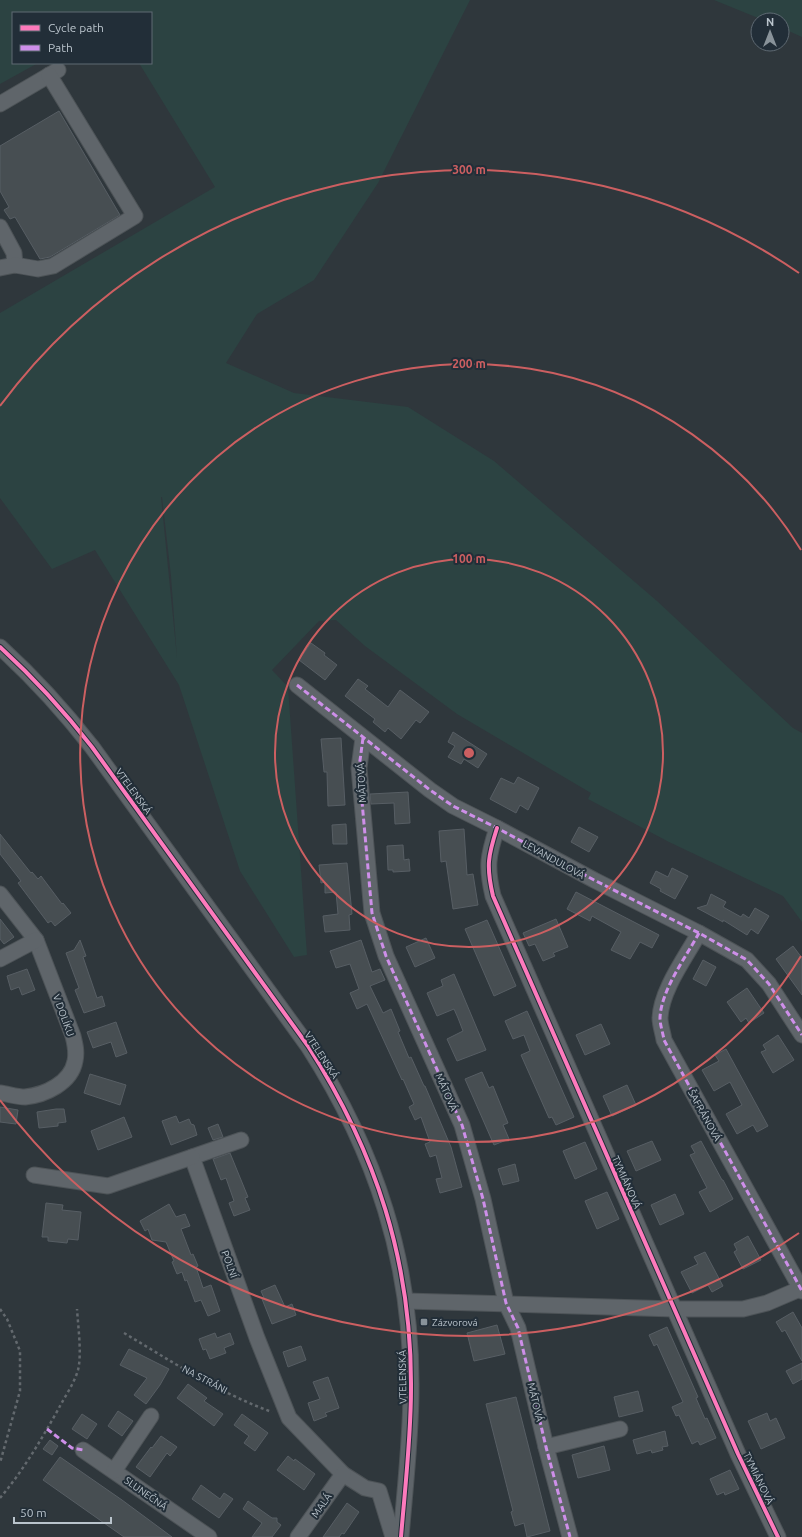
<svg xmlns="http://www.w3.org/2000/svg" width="802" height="1537" font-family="Ubuntu,sans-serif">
<rect width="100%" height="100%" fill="#2f373c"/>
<g fill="#2c4342" fill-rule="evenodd">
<path d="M0,0h470l-92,183 -64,97 -57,34 -31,49 68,30 114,14 86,54 163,140 136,127 9,5v189l-19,-26 -114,-54 -81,-43 3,-6 -134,-79 -92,-68 -29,-26 -17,1 -47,49 16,17 19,268 -13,2 -54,-86 -61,-186 -84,-135 -43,19 -52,-71v-185l215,-126 -76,-124h12v-50h-138v50h25l-38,21zM162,497l9,79 6,82 -16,-161z"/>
<polygon points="714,0 802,0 802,37 782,28 782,20 763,20"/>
</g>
<g fill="#474e52" stroke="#575e64">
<polygon points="59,111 120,215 50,257 40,259 15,217 10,219 4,210 9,207 0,191 0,146"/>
<polygon points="311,643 325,653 324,655 337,665 325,680 299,660"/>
<polygon points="358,679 368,686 365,689 388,707 400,690 429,712 420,723 416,720 401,739 388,728 385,732 373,722 375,719 345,696"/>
<polygon points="453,732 487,754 478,768 464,759 461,764 448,757 455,746 448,742"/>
<polygon points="341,738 345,805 328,806 327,772 324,772 321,739"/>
<polygon points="518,777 539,788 528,810 520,805 516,813 490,799 501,778 514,784"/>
<polygon points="408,792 410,823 395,824 394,803 371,804 370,794"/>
<polygon points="346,824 347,844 333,844 332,825"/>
<polygon points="579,827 598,837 589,852 571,842"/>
<polygon points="464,829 467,875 473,874 478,905 453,909 446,861 441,862 439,831"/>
<polygon points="0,834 31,873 32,872 38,879 41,876 62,904 63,903 71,913 55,926 51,921 48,923 18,883 21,881 0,854"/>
<polygon points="403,845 404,860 409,859 410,871 393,872 393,870 388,870 387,846"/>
<polygon points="347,863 352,914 349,915 350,930 325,932 323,916 338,914 336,892 325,893 325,882 321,883 319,865"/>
<polygon points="672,868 688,876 675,899 660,891 661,889 650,883 656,871 668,877"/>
<polygon points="576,892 659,935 652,948 640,942 630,959 611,950 621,932 592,916 590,921 567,909"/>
<polygon points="711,894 726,902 723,907 741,917 743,914 749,918 755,908 769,916 758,934 751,929 747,935 723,920 723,922 697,908 707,905"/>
<polygon points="0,919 14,937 4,944 0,939"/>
<polygon points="556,919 568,947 553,953 555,956 543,961 535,944 529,946 523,933"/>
<polygon points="487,920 516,986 494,996 465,929"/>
<polygon points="426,938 435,958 415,967 406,947"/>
<polygon points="80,940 86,956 83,957 97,998 102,996 105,1006 84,1013 75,990 79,988 66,953 74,950"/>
<polygon points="361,940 372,972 380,969 385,980 370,986 383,1013 391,1009 400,1031 398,1032 409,1058 411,1057 424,1086 425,1086 451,1147 462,1187 440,1193 436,1179 442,1178 436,1155 430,1157 425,1144 430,1142 421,1117 415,1120 409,1107 414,1104 403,1079 402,1080 367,1004 357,1009 350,993 359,989 350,964 336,968 330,951"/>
<polygon points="793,946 802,958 802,995 776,959"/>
<polygon points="703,960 716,967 706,986 693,979"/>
<polygon points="27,969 35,990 22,995 19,987 11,990 7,976"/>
<polygon points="454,974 486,1050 457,1061 447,1039 463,1031 458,1018 454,1009 437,1016 427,993 443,986 441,980"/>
<polygon points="747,988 764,1013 749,1023 746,1018 741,1022 727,1002"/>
<polygon points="527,1011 574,1117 556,1125 552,1117 549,1118 521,1055 530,1051 524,1035 513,1039 505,1021"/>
<polygon points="116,1022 127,1053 116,1057 111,1042 93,1048 87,1032"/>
<polygon points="601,1024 610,1044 585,1055 576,1035"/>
<polygon points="778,1035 794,1060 773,1073 761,1052 766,1050 763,1045"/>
<polygon points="726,1049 768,1126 757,1132 753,1125 737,1134 726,1114 742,1105 730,1082 714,1091 702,1070 719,1061 715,1055"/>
<polygon points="482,1072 489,1088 493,1086 508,1123 503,1125 509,1139 494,1145 465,1079"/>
<polygon points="90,1074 126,1085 120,1105 84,1093"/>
<polygon points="627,1085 636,1105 612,1116 603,1096"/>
<polygon points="0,1107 18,1110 16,1124 0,1122"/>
<polygon points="56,1109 64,1109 66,1122 58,1123 58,1126 39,1128 37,1112"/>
<polygon points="176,1116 179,1123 189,1119 191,1124 194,1125 197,1135 171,1145 162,1121"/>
<polygon points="124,1117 132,1137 98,1150 91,1131"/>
<polygon points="218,1124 223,1137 213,1140 208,1128"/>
<polygon points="652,1141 661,1160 636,1171 627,1151"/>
<polygon points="701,1141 722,1180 723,1180 733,1199 710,1212 699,1192 707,1188 690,1155 695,1153 691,1146"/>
<polygon points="585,1142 597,1169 575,1179 563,1151"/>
<polygon points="230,1153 248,1197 245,1198 250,1210 234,1216 229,1203 234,1201 226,1178 221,1180 213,1159"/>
<polygon points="515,1164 519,1181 503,1185 498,1169"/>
<polygon points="607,1192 619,1219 597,1229 585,1201"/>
<polygon points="675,1194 684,1214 660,1225 651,1205"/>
<polygon points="46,1203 63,1205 62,1210 81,1212 78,1240 68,1239 67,1243 48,1241 48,1237 42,1237"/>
<polygon points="169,1204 176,1217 185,1214 190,1226 181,1229 191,1255 193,1254 198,1266 196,1267 203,1288 211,1285 220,1311 208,1316 201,1300 195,1302 187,1280 185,1281 182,1272 177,1274 172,1262 174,1261 166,1242 152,1240 148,1229 145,1231 140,1221"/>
<polygon points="748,1236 761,1260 743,1269 734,1252 737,1250 734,1244"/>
<polygon points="705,1252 723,1286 712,1292 708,1285 692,1293 681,1272 698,1264 694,1257"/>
<polygon points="275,1285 285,1307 292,1304 296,1315 272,1324 262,1299 264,1298 261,1291"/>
<polygon points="793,1312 802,1328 802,1361 785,1330 782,1332 776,1322"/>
<polygon points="497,1325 505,1354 474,1361 467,1333"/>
<polygon points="667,1327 698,1397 696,1398 705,1419 707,1418 716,1438 700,1445 698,1441 692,1444 679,1415 676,1416 672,1407 683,1402 657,1344 654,1346 649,1335"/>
<polygon points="215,1333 217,1338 230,1333 234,1344 224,1348 226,1353 210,1359 206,1349 203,1350 199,1339"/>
<polygon points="301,1346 306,1360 288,1367 283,1352"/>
<polygon points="129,1349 169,1369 160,1385 146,1404 134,1395 147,1378 120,1365"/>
<polygon points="802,1363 802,1379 793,1384 786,1371"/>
<polygon points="328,1377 339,1408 325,1413 327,1416 314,1421 308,1403 320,1399 313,1382"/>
<polygon points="188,1384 207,1398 204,1401 223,1414 214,1426 177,1398"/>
<polygon points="638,1391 643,1411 619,1417 614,1397"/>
<polygon points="516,1397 550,1531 527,1537 524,1523 515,1526 511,1512 513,1511 486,1404"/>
<polygon points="118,1411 133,1421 122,1436 108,1426"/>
<polygon points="767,1413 770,1421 776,1418 785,1438 761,1449 748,1421"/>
<polygon points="82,1414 97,1424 87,1439 72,1429"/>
<polygon points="242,1414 268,1433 255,1451 244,1443 249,1436 234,1425"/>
<polygon points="665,1431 668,1446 662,1447 663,1450 652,1453 651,1450 637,1454 633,1440"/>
<polygon points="161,1436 177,1447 170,1456 167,1453 150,1477 136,1467 151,1447 152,1448"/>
<polygon points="50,1440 58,1446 52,1455 43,1449"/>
<polygon points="604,1446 610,1470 578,1478 572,1455"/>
<polygon points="288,1456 294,1461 295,1459 315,1474 304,1490 277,1470"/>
<polygon points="60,1457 122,1500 172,1537 124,1537 43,1480"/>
<polygon points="730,1470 739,1489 725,1495 724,1492 717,1495 710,1479"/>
<polygon points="201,1485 220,1499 224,1493 233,1499 219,1518 192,1499"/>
<polygon points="248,1501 272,1518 277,1518 277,1522 281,1525 272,1537 252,1537 262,1523 243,1509"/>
<polygon points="347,1503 359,1512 344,1534 342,1533 339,1537 323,1537"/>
</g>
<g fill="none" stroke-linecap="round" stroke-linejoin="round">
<g stroke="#4d5357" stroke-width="17">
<g id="minor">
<polyline points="0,104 58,70"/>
<polyline points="0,227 14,253 15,265"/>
<polyline points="0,268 15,265 38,269 53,266 135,216 49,75"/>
<path d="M0,647c34,31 64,64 92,100l216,299c68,106 104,216 103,343 0,49 -6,99 -10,148"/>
<polyline points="297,685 430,790 453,806 497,828 594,880 699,933 747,960 769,984 802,1035"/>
<polyline points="363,738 359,768 372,913 386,956 462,1125 483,1199 506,1303 518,1328 546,1447 570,1537"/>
<path d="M497,828c-9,28 -11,38 -4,68l245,558 40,83"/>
<path d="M0,894l36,46 37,96c2,8 4,16 2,25 -4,22 -30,34 -50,36 -8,0 -17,-3 -25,-4"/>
<path d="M699,933c-13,24 -38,57 -39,85 0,7 3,15 4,22l138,251"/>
<polyline points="0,959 36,940"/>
<polyline points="241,1140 192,1157 257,1338 289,1418 343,1474 365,1488 379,1491 393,1537"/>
<polyline points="34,1175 108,1186 192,1157"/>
<polyline points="406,1301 675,1309 743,1309 767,1303 802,1288"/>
<polyline points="546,1447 620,1429"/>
<polyline points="83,1450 209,1537"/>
<polyline points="114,1471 151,1416"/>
<polyline points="298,1537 343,1474"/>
</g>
</g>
<g stroke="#63696e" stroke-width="2.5" stroke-dasharray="3 3" stroke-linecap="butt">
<polyline points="0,1309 7,1319 20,1351 20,1391 0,1463"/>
<path d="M124,1333c47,28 97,61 148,79"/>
<path d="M0,1498c23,-27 41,-58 59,-90 6,-12 15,-24 19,-38 4,-16 0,-44 -1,-61"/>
</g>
<use href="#minor" stroke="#5f656a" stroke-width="15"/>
<g stroke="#ce8fe9" stroke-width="3" stroke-dasharray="6 3" stroke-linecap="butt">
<polyline points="297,685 430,790 453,806 497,828 594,880 699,933 747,960 769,984 802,1035"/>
<polyline points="363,738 359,768 372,913 386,956 462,1125 483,1199 506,1303 518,1328 546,1447 570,1537"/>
<path d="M699,933c-13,24 -38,57 -39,85 0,7 3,15 4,22l138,251"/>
<polyline points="47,1429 72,1448 83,1450"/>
</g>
<g stroke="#222e38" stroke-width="6">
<g id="cycleway">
<path d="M0,647c34,31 64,64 92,100l216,299c68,106 104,216 103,343 0,49 -6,99 -10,148"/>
<path d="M497,828c-9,28 -11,38 -4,68l245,558 40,83"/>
</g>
</g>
<use href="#cycleway" stroke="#fd7abc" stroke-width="4"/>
</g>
<g fill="none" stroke="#cc5f61" stroke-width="2">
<circle cx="469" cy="753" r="194"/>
<path d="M801 956A389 389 0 1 1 801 550"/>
<path d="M799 1233A583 583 0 0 1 0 1100M0 406A583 583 0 0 1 799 273"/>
</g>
<rect fill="#89939a" stroke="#222e38" stroke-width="1.5" x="420" y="1318" width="8" height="8" rx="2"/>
<g text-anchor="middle" stroke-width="4" stroke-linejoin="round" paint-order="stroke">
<g font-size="10" fill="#bac4cc" stroke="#222e38">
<text transform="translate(361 783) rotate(-93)" y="4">MÁTOVÁ</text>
<text transform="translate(134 791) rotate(54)" y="4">VTELENSKÁ</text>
<text transform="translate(554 859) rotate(29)" y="4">LEVANDULOVÁ</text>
<text transform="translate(64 1015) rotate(70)" y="4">V DOLÍKU</text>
<text transform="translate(322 1055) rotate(57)" y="4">VTELENSKÁ</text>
<text transform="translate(447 1092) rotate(66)" y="4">MÁTOVÁ</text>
<text transform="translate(705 1115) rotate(61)" y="4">ŠAFRÁNOVÁ</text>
<text transform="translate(627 1182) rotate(66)" y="4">TYMIÁNOVÁ</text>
<text transform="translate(230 1264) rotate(70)" y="4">POLNÍ</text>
<text transform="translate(402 1377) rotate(-91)" y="4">VTELENSKÁ</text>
<text transform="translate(205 1379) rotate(28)" y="4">NA STRÁNI</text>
<text transform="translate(536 1402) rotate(77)" y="4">MÁTOVÁ</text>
<text transform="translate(759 1478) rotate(64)" y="4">TYMIÁNOVÁ</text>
<text transform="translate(146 1493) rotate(35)" y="4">SLUNEČNÁ</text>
<text transform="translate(321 1505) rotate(-55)" y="4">MALÁ</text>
</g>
<g font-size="10" fill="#bac4cc" stroke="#222e38" text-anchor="start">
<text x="432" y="1326">Zázvorová</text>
</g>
</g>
<circle cx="469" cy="753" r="6" fill="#cc5f61" stroke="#222e38" stroke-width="2"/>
<g font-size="12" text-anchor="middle" font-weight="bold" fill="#cc5f61" stroke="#222e38" stroke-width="4" stroke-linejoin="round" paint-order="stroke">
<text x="469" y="174">300 m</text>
<text x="469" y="368">200 m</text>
<text x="469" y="563">100 m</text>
</g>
<rect x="12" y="12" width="140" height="52" fill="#222e38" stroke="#5f6a73"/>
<rect x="20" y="25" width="20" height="6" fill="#fd7abc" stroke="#5f6a73"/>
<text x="48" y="32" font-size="12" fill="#bac4cc">Cycle path</text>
<rect x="20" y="45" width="20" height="6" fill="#ce8fe9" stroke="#5f6a73"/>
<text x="48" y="52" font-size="12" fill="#bac4cc">Path</text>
<g transform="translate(770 32)"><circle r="19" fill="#222e38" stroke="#5f6a73"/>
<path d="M0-3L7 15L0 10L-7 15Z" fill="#89939a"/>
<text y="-6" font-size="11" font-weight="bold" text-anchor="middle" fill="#bac4cc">N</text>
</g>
<path d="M14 1517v6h97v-6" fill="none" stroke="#bac4cc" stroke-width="2"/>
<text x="20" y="1517" font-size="12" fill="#bac4cc" stroke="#222e38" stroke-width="3" paint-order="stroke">50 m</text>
</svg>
